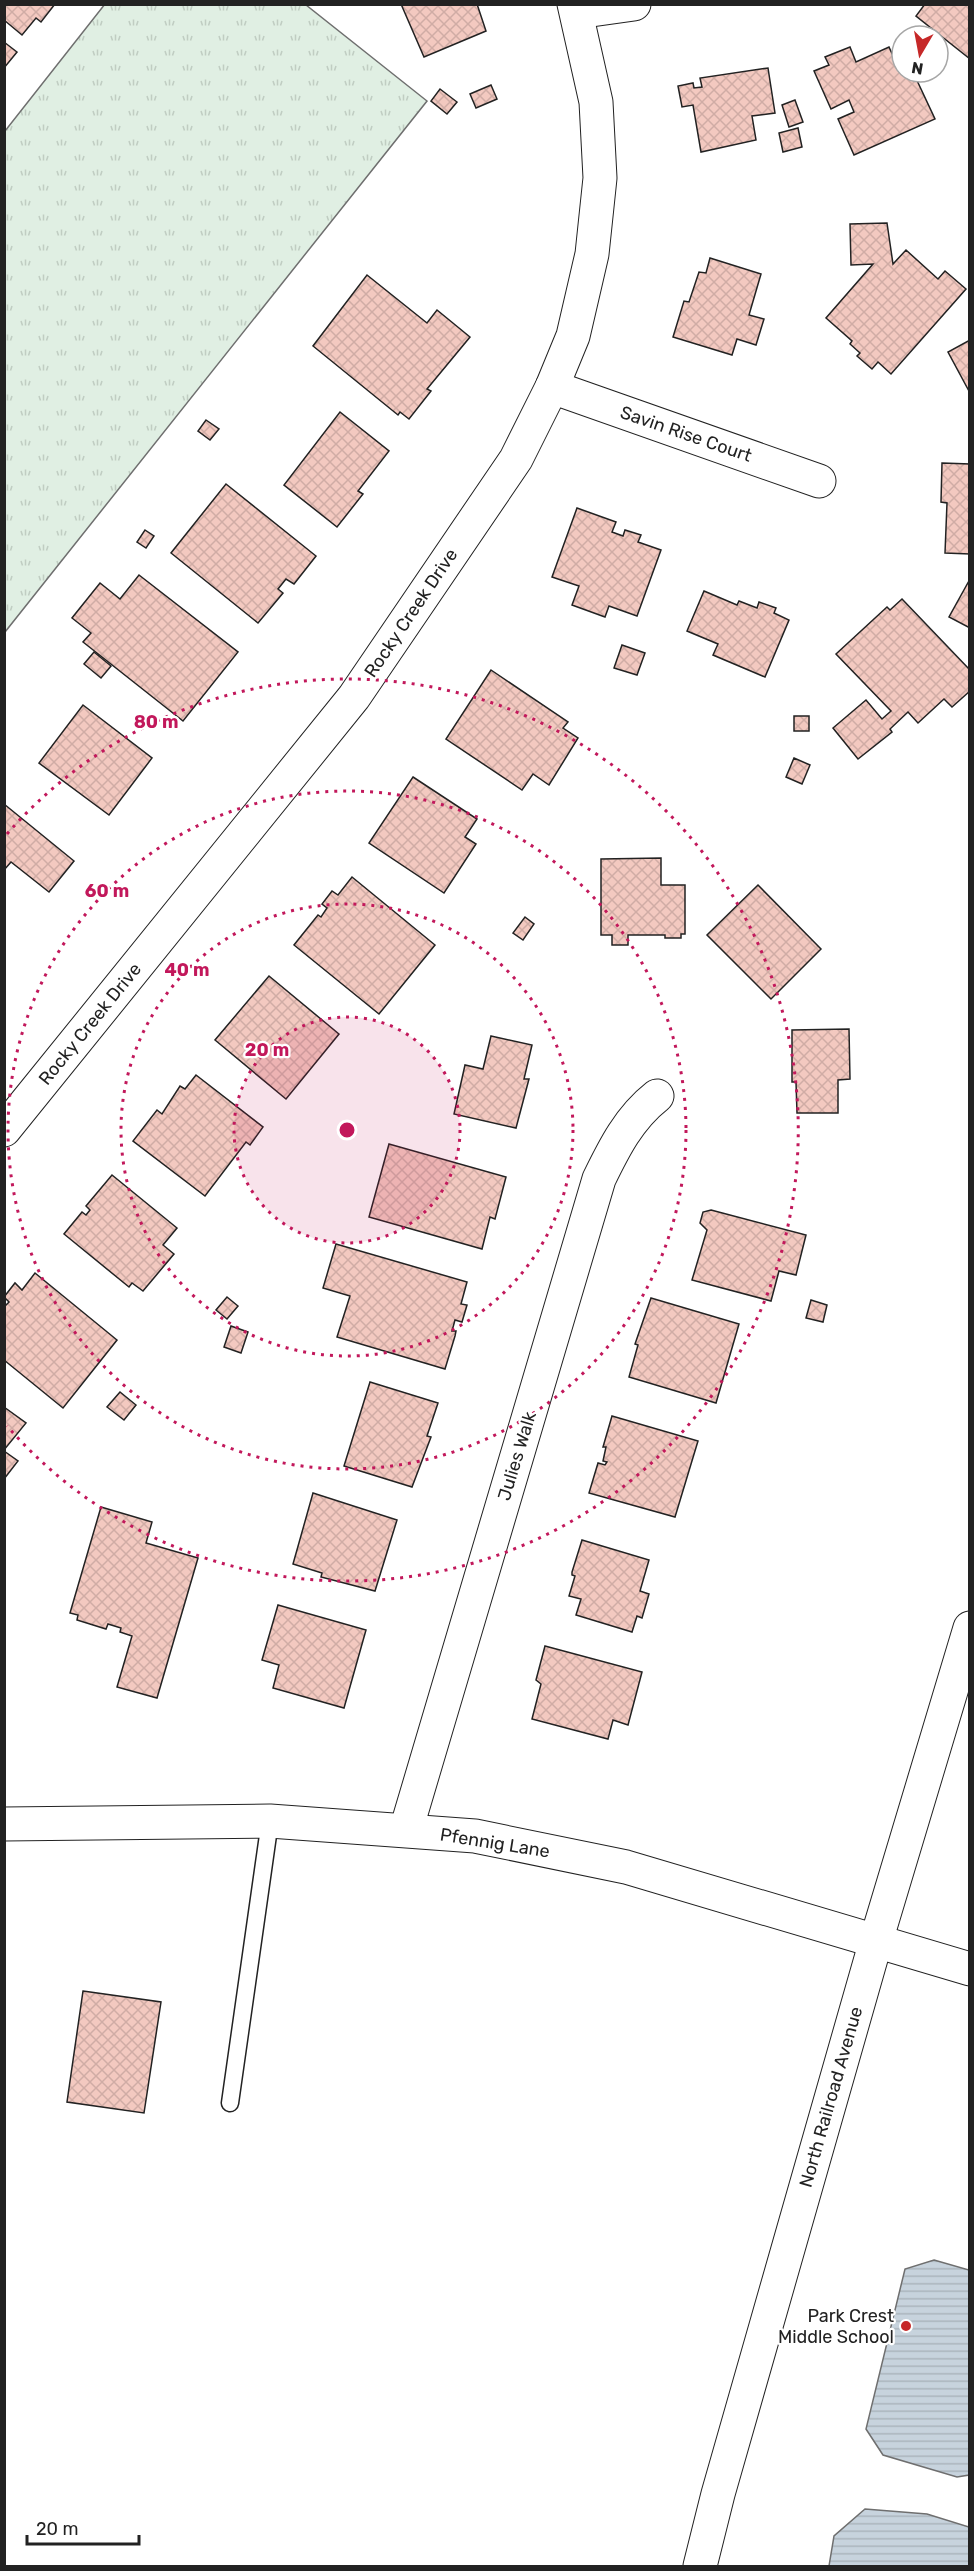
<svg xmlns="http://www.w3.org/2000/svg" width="974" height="2571" font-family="Rubik,sans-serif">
<defs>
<pattern id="grass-tufts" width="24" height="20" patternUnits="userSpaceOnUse" patternTransform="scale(1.5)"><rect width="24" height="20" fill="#e0efe3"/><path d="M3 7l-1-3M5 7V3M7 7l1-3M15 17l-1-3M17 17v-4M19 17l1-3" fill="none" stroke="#c0cdc2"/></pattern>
<pattern id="water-rules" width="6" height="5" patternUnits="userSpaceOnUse" patternTransform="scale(1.5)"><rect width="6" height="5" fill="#c7d3dd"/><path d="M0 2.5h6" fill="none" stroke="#abb5bd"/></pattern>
<pattern id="building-cross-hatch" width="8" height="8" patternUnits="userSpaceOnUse" patternTransform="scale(1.5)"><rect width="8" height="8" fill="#f3c9c0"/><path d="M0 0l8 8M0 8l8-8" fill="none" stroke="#d0aca5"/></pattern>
</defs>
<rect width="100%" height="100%" fill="#fff"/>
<polygon fill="url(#grass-tufts)" stroke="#6f6f6f" stroke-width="1.5" points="105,4 306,5 427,101 5,632 5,131"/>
<g fill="url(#water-rules)" stroke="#6f6f6f" stroke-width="1.5">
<polygon points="934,2260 969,2270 969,2475 957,2477 883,2455 866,2429 905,2269"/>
<polygon points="865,2509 927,2514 969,2527 969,2566 829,2566 834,2536"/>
</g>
<g fill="url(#building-cross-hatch)" stroke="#222" stroke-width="1.5">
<polygon points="4,4 55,4 41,22 36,18 22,35 4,20"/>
<polygon points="401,4 477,4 486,31 424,57"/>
<polygon points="925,4 970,4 970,59 916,16"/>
<polygon points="4,42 17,52 4,68"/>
<polygon points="850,47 856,62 889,47 894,58 902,55 902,72 913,72 935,119 854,155 838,119 854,112 849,100 831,109 814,71 829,65 825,57"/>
<polygon points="768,68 775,113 752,116 756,140 701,152 693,105 682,107 678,86 693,83 694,88 702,87 700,78"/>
<polygon points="491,85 497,99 476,108 470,94"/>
<polygon points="440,89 457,102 447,114 431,101"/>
<polygon points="795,100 803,122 789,127 782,105"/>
<polygon points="798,128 802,147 783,152 779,133"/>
<polygon points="887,223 893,264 906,250 938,279 945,271 966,289 891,374 878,362 872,369 857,356 860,353 850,344 852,341 826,318 873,264 851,265 850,224"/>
<polygon points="710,258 761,274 749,315 764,319 756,345 737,339 732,355 673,337 684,301 689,302 699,272 706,273"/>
<polygon points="367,275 427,323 437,310 470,337 427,389 431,391 409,419 400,412 398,415 313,346"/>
<polygon points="970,340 970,393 948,352"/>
<polygon points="340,412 389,451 358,491 363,494 337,527 284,485"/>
<polygon points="206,420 219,429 210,440 198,431"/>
<polygon points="942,463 970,464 970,554 945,553 947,503 941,502"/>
<polygon points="226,484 316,556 294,584 286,579 278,589 283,593 258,623 171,553"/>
<polygon points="577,508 616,522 612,532 623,536 625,530 641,535 638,542 661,550 637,616 609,606 605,617 572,605 579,586 552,577"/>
<polygon points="145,530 154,536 146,548 137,542"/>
<polygon points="139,575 238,652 183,721 83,642 91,633 72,618 100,583 120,599"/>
<polygon points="970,579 970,628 949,617"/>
<polygon points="704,591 737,605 739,601 757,608 759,602 776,608 774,613 789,620 765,677 713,655 718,644 687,631"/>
<polygon points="902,599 970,670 970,691 952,707 944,699 918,723 908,712 890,729 892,732 858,759 833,728 866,700 882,719 891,711 836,654 887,607 890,610"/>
<polygon points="622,645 645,653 637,675 614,668"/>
<polygon points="94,652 111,666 101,678 84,664"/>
<polygon points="491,670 568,722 563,728 578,738 549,785 533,774 522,790 446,739"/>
<polygon points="83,705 152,758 109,815 39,763"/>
<rect x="794" y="716" width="15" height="15"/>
<polygon points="794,758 810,765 802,784 786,777"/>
<polygon points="413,777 477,819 465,837 476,844 444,893 369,843"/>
<polygon points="4,804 74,861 49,892 11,862 4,870"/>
<polygon points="661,858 661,885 685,885 685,934 681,934 681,938 665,938 665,935 628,935 628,945 612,945 612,935 601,935 601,859"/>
<polygon points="352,877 435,945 379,1014 294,945 318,915 321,917 327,908 322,904 332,891 338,895"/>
<polygon points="758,885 821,949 771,999 707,935"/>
<polygon points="525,917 534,924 523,940 513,933"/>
<polygon points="269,976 339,1034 286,1099 215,1040"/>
<polygon points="849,1029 850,1079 838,1080 838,1113 797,1113 796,1082 792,1082 792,1030"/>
<polygon points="491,1036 532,1045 524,1079 529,1079 516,1128 454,1114 465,1065 483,1069"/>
<polygon points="196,1075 263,1127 250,1145 246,1142 205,1196 133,1141 157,1110 162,1114 180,1086 185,1089"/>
<polygon points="389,1144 506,1177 495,1219 490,1217 482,1249 369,1217"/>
<polygon points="112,1175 177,1228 163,1245 174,1254 143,1291 132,1283 129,1287 64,1234 82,1212 86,1215 90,1210 86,1206"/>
<polygon points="711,1210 806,1235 796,1275 779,1271 771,1301 692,1280 707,1230 700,1223 703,1212"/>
<polygon points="336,1244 467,1282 461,1304 467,1305 462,1322 455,1320 452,1331 456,1331 455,1336 445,1369 337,1337 350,1296 323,1288"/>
<polygon points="35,1273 117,1340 63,1408 4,1360 4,1307 9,1302 4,1297 15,1283 22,1290"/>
<polygon points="227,1297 238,1306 227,1319 216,1310"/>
<polygon points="651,1298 739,1324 716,1403 629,1377 638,1345 635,1344"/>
<polygon points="811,1300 827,1305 823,1322 806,1318"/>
<polygon points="231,1326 248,1332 241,1353 224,1347"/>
<polygon points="370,1382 438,1403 427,1436 431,1437 412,1487 344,1466"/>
<polygon points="120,1392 136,1405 124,1420 107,1407"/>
<polygon points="4,1407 26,1423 4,1450"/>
<polygon points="612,1416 698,1441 675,1517 589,1493 598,1463 605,1465 607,1462 603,1461 606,1447 603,1447"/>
<polygon points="4,1451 18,1461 4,1479"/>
<polygon points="313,1493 397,1520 375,1591 321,1577 322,1573 293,1564"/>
<polygon points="101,1507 152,1522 146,1543 198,1558 157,1698 117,1687 132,1636 120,1632 121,1628 108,1624 106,1629 77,1620 78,1615 70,1613"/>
<polygon points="582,1540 649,1560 640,1591 649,1594 642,1618 637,1616 632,1632 576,1615 581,1599 569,1596 575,1576 572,1575 572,1572"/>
<polygon points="278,1605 366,1630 344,1708 273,1688 279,1665 262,1660"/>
<polygon points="545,1646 642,1672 628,1725 613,1720 608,1739 532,1719 541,1684 536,1680"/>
<polygon points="83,1991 161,2002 144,2113 67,2102"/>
</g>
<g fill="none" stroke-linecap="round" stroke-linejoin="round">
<g stroke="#222" stroke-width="19">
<polyline id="lane" points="230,2103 270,1821"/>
</g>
<g stroke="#222" stroke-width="35">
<g id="street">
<polyline points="577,12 634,4"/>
<polyline points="552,387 819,481"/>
<polyline points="4,1130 354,697 516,459 552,387 573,336 592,254 600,178 596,102 574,4"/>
<path d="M406,1830l193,-651c15,-31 30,-61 58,-83"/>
</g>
</g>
<g stroke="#222" stroke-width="35">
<g id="secondary">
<polyline points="4,1824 270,1821 475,1836 626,1867 970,1969"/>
<polyline points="700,2566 718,2494 876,1941 970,1628"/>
</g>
</g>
<use href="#lane" stroke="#fff" stroke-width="16"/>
<use href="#street" stroke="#fff" stroke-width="33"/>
<use href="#secondary" stroke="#fff" stroke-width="33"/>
</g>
<circle cx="347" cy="1130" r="113" fill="#c2185b" fill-opacity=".12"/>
<g fill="none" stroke="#c2185b" stroke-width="3" stroke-dasharray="3 6">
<circle cx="347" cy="1130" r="113"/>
<circle cx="347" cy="1130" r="226"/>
<circle cx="347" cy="1130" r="339"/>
<path d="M7 834A451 451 0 1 1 7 1426"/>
</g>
<circle fill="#c62828" stroke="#fff" stroke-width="2" cx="906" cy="2326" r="6"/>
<g text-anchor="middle" stroke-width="4.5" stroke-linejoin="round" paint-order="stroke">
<g font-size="18" fill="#222" stroke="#fff">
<text transform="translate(686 434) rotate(19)" y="6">Savin Rise Court</text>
<text transform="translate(411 613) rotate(-56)" y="6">Rocky Creek Drive</text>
<text transform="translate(90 1024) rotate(-51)" y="6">Rocky Creek Drive</text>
<text transform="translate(517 1456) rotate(-73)" y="6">Julies Walk</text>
<text transform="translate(495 1843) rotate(9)" y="6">Pfennig Lane</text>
<text transform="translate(831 2097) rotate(-74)" y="6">North Railroad Avenue</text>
</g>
<g font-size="18" fill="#222" stroke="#fff" text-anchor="end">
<text x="894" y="2322">Park Crest<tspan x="894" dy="21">Middle School</tspan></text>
</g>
</g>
<circle cx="347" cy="1130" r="9" fill="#c2185b" stroke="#fff" stroke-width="3"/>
<g font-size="18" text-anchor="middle" font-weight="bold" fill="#c2185b" stroke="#fff" stroke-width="4.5" stroke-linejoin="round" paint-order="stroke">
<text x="156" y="728">80 m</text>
<text x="107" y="897">60 m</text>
<text x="187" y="976">40 m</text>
<text x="267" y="1056">20 m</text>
</g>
<rect width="974" height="2571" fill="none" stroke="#222222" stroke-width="12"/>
<g transform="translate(920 54) rotate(190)"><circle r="28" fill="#ffffff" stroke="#a7a7a7" stroke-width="1.5"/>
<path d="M0-4.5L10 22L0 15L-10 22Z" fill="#c62828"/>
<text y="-9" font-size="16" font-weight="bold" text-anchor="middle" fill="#222222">N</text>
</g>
<path d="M27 2535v9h112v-9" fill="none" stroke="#222222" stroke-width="3"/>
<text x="36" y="2535" font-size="18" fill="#222222" stroke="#ffffff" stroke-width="4.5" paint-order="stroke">20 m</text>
</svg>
